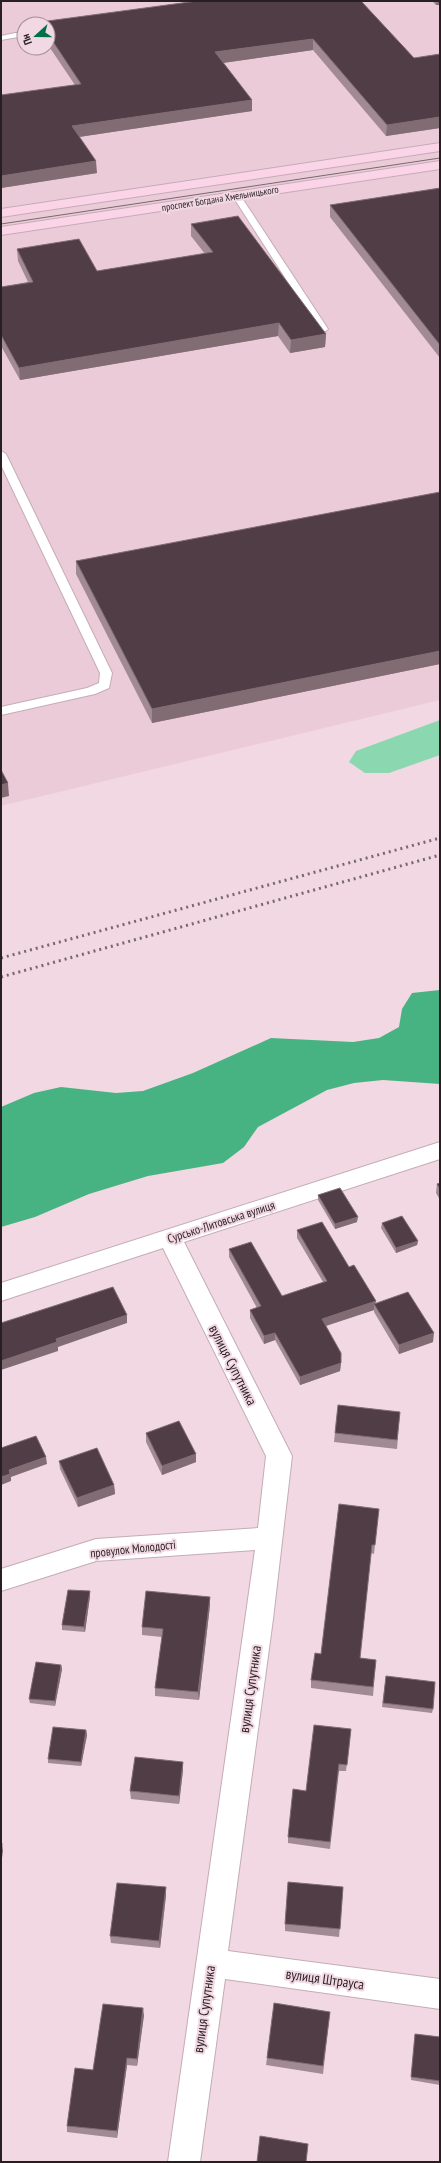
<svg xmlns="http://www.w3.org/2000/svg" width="441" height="2163" font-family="'PT Sans Narrow',sans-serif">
<rect width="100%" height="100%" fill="#f1d8e2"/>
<path fill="#eccbd8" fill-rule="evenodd" d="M1,1h439v699l-439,106zM24,24h24v24h-24z"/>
<polygon fill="#8bd7b0" points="440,720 440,755 389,773 365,773 349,762 356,751"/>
<polygon fill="#47b382" points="440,990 440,1084 383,1080 354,1083 327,1090 258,1127 244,1147 223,1163 148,1176 89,1194 35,1217 1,1227 1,1107 34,1093 61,1087 116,1093 143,1091 193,1073 271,1038 353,1042 379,1038 399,1027 402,1009 412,993"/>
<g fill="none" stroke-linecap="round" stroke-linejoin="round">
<g stroke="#c4acb5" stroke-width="2">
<g id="lane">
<polygon points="15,33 18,33 18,37 1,40 1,36"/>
<polygon points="236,192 240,195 328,329 326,331 320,331 318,329 232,195"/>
<polygon points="1,451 6,454 112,673 109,688 95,694 1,715 1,707 87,688 99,683 100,673 1,465"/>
</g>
</g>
<g stroke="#c4acb5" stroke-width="2">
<polygon id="street" points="440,1142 440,1159 184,1242 292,1456 273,1619 228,1951 440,1979 440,2009 225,1979 200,2162 168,2162 255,1550 96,1561 1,1591 1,1569 96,1539 258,1528 266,1456 163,1248 1,1301 1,1283"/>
</g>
<g stroke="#c4acb5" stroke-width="2">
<g id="secondary">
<polygon points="440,143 440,151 1,217 1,209"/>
<polygon points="440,161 440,169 1,235 1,227"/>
</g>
</g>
<use href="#lane" fill="#fff" fill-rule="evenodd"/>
<use href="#street" fill="#fff" fill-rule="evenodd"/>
<use href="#secondary" fill="#fcd4e7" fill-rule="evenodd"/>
<polyline stroke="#77686e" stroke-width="1" points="1,224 440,158"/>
<g stroke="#77686e" stroke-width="3" stroke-dasharray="2 4" stroke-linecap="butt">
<polyline points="1,958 440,838"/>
<polyline points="1,977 440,855"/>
</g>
</g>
<g fill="#a18a94">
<polygon points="197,1 414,58 440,54 440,128 386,136 313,50 223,63 252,111 79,137 97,173 1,188 1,95 75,85 48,45 48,24 40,24 40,22"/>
<polygon points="432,1 440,1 440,5 436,5"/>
<polygon points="440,188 440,358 330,217 330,205"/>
<polygon points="191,224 326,334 325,347 290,353 278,336 20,380 1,346 1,287 28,282 18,261 17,249 97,271 205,254 191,236"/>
<polygon points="440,492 440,664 152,723 76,574 76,561"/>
<polygon points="440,1183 440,1200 436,1193 437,1184"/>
<polygon points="318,1195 357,1222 335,1229 318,1200"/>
<polygon points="382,1223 418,1241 417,1245 396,1253 381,1228"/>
<polygon points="297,1230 349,1267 376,1301 375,1303 433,1342 399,1354 374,1312 374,1310 326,1326 341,1363 340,1371 300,1385 275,1340 264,1344 250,1318 250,1310 257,1308 229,1257 229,1249 282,1296 323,1282 297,1238"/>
<polygon points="400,1412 397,1449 334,1442 335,1433"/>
<polygon points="146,1433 196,1462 162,1475 146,1442"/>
<polygon points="59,1461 114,1485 115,1494 78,1507 60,1469"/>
<polygon points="379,1509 374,1554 371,1553 360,1658 376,1660 373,1696 311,1688 311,1680"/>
<polygon points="90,1596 85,1632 62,1630 62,1625"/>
<polygon points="210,1597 210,1605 199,1700 155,1696 155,1688 162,1637 142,1635 142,1627"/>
<polygon points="61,1665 62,1669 55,1706 30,1703 29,1699"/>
<polygon points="386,1676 433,1709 432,1713 382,1707"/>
<polygon points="351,1729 346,1771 339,1771 330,1849 288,1843 288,1837"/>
<polygon points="86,1730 87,1735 81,1766 48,1763 48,1759"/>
<polygon points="183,1762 183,1770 179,1804 131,1799 130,1791"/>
<polygon points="166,1887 166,1895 160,1948 111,1943 110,1936"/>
<polygon points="343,1887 339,1937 285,1931 285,1924"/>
<polygon points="330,2012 323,2074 266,2065 267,2058"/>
<polygon points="144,2015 137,2066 127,2065 117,2138 67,2132 67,2126 93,2070"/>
<polygon points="415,2034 440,2037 440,2085 411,2080"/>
</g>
<g fill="#816c74">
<polygon points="437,1 440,1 440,5 436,5"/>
<polygon points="313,39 313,50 215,64 215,52"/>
<polygon points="252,100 252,111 72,138 72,126"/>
<polygon points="440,117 440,128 386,136 387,125"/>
<polygon points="96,161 97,173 1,188 1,176"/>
<polygon points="279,323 278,336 20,380 19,368"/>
<polygon points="326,334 325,347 290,353 291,340"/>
<polygon points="440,651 440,664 152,723 152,709"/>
<polygon points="8,783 9,796 1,798 1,785"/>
<polygon points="358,1217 357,1222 335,1229 335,1224"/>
<polygon points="418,1241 417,1245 396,1253 396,1248"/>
<polygon points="376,1301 375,1305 374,1304 374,1310 322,1327 322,1319"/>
<polygon points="127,1315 127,1323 58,1347 58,1351 1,1370 1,1361 56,1339"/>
<polygon points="275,1333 275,1340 264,1344 264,1336"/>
<polygon points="434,1333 433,1342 399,1354 399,1345"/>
<polygon points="341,1363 340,1371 300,1385 300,1377"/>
<polygon points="196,1454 196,1462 162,1475 162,1466"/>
<polygon points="46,1457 47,1464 11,1477 11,1481 1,1485 1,1477 9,1470"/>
<polygon points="114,1485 115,1494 78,1507 77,1498"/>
<polygon points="90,1591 90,1596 85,1632 84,1627"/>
<polygon points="210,1597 210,1605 199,1700 198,1692"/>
<polygon points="61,1665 62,1669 55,1706 55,1701"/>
<polygon points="86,1730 87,1735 81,1766 81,1762"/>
<polygon points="183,1762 183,1770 179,1804 179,1796"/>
<polygon points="2,1843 3,1851 1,1865 1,1851"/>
<polygon points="166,1887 166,1895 160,1948 159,1941"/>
<polygon points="143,2008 144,2015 137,2066 137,2059"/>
<polygon points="127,2058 127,2065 117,2138 117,2131"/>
</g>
<g fill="#513d45" stroke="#816c74">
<polygon points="197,1 361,1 414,58 440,54 440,117 387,125 313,39 215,52 252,100 72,126 96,161 1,176 1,95 81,84 48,34 48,24 41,24 40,22"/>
<polygon points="440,188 440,345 330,205"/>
<polygon points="238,216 326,334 291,340 279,323 19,368 1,335 1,287 33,282 17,249 79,239 97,271 213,252 191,224"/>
<polygon points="440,492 440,651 152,709 76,561"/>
<polygon points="1,770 8,783 1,785"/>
<polygon points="440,1183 440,1189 437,1184"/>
<polygon points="340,1188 358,1217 335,1224 318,1195"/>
<polygon points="402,1216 418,1241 396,1248 382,1223"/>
<polygon points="322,1222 349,1267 354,1265 376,1301 322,1319 341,1353 341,1363 300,1377 275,1333 264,1336 250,1310 261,1306 229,1249 251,1242 282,1296 327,1281 297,1230"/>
<polygon points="113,1287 127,1315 56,1339 57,1342 1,1361 1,1323"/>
<polygon points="408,1292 434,1333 399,1345 374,1304"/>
<polygon points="338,1405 400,1412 397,1440 335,1433"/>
<polygon points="179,1421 196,1454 162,1466 146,1433"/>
<polygon points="36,1436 46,1457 9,1470 10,1474 1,1477 1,1448"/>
<polygon points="97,1448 114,1485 77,1498 59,1461"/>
<polygon points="339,1504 379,1509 375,1545 372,1545 360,1658 376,1660 373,1687 311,1680 315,1653 321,1654"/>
<polygon points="68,1590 90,1591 84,1627 62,1625"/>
<polygon points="146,1591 210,1597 198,1692 155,1688 163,1629 142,1627"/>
<polygon points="36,1662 61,1665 55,1701 29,1699"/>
<polygon points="386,1676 435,1682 433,1709 383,1703"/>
<polygon points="314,1725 351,1729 347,1765 339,1764 330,1842 288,1837 293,1789 306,1791"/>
<polygon points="53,1727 86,1730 81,1762 48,1759"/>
<polygon points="135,1757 183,1762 179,1796 130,1791"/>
<polygon points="1,1843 2,1843 1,1851"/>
<polygon points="288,1882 343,1887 340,1929 285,1924"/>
<polygon points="117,1883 166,1887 159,1941 110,1936"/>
<polygon points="274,2003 330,2012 323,2066 267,2058"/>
<polygon points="103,2004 143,2008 137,2059 127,2058 117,2131 67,2126 75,2068 93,2070"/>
<polygon points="415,2034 440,2037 440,2081 411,2077"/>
<polygon points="260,2136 308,2144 306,2162 257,2162"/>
</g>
<g text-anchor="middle" stroke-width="4" stroke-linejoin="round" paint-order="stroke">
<g font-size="10" fill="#281f23" stroke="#f1d8e2">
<text transform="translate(220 198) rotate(-9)" y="4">проспект Богдана Хмельницького</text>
</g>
<g font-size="12" fill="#281f23" stroke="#f1d8e2">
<text transform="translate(221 1222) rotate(-18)" y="4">Сурсько-Литовська вулиця</text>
<text transform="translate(133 1549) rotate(-6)" y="4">провулок Молодості</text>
</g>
<g font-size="14" fill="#281f23" stroke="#f1d8e2">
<text transform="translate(233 1365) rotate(63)" y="5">вулиця Супутника</text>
<text transform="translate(250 1689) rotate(-82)" y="5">вулиця Супутника</text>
<text transform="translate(325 1979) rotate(8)" y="5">вулиця Штрауса</text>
<text transform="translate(204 2009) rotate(-82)" y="5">вулиця Супутника</text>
</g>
</g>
<rect width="441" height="2163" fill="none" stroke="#281f23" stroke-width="4"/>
<g transform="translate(36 36) rotate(249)"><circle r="19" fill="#f1d8e2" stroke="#a18e96"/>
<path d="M0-3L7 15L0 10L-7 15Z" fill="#007049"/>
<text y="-6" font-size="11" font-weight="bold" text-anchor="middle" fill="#281f23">Пн</text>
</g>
</svg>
